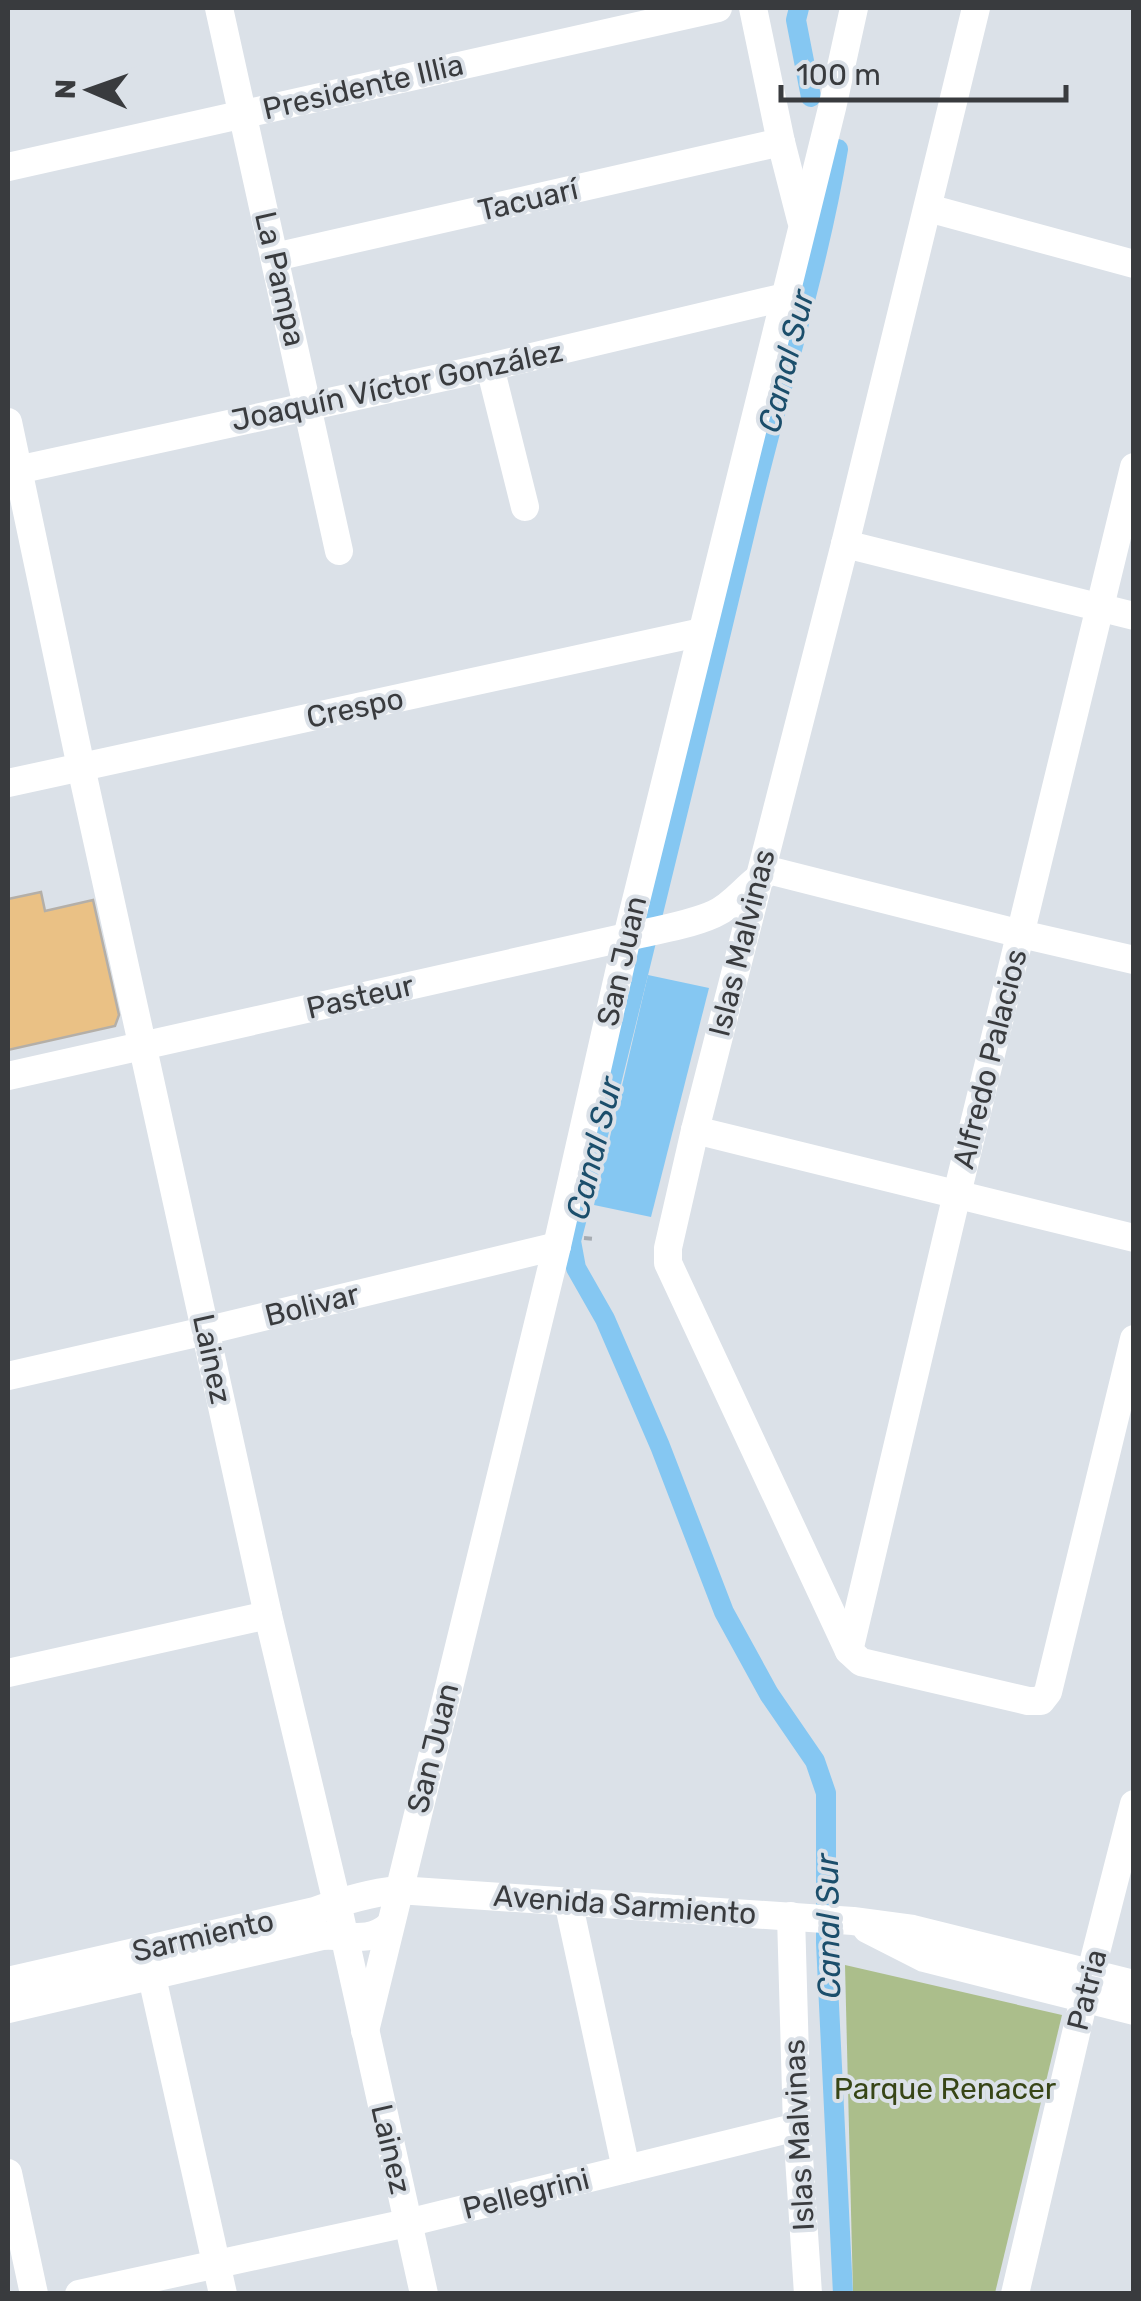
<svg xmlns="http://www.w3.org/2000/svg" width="1141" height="2301" font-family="Rubik,sans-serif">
<rect width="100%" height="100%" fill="#dbe1e8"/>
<polygon fill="#abbe8b" points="845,1965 1062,2015 995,2293 853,2293"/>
<polygon fill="#85c7f2" points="648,975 709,988 651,1217 594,1205"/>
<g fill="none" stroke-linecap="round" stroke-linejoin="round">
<g stroke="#85c7f2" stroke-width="20">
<polyline points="799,8 796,20 811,97"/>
<path d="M838,149c-20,120 -58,237 -86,354 -59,247 -118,493 -181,738l5,27 29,51 55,127 64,166 45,82 46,67 11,32v150l17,351"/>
</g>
</g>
<polygon fill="#eac185" stroke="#b4afa8" stroke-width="2.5" points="41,892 45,911 93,900 119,1015 115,1026 8,1050 8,899"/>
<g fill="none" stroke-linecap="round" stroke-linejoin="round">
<polyline stroke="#a6abb1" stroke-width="4" stroke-dasharray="8 5" stroke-linecap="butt" points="584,1238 594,1239"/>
<g stroke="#fff" stroke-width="28">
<polyline points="219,8 339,551"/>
<polyline points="753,8 781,142 801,220"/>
<polyline points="976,8 845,544 695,1130 668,1248 668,1263 849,1651 861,1662 1028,1701 1041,1701 1048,1692 1134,1339"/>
<polyline points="8,167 718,8"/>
<polyline points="928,208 1134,264"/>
<polyline points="275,257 781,142"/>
<polyline points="490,367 525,507"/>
<polyline points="8,422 81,767 268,1615 337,1903 424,2294"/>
<polyline points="8,472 490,367 785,297"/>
<polyline points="845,544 1134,616"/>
<polyline points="8,783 702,632"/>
<path d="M8,1076l619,-139c26,-6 63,-12 87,-23 23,-10 35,-34 58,-43l249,63 113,26"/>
<polyline points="695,1130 1134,1238"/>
<polyline points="8,1376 205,1331 557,1246"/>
<polyline points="849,1651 957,1194 1134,467"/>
<polyline points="8,1673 268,1615"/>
<polyline points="568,1901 626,2169"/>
<polyline points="791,1916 797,2127 808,2294"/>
<polyline points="867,1929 924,1958 1134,2011"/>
<polyline points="152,1977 223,2294"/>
<path d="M8,1981l307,-70c27,-10 54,-18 83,-21l455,31 60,8 221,55"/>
<path d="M8,2009l314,-73c24,-2 47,8 67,-10"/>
<polyline points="365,2031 557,1246 627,937 832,108 854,8"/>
<polyline points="8,2173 34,2294"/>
<polyline points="79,2294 407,2223 797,2127"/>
<polyline points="1015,2294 1084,1999 1134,1804"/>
</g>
</g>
<g text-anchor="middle" stroke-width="8" stroke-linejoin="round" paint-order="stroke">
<g font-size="30" fill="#393b3e" stroke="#dbe1e8">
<text transform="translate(363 87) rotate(-13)" y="10">Presidente Illia</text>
<text transform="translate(528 200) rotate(-13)" y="10">Tacuarí</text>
<text transform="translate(280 279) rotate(77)" y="10">La Pampa</text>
<text transform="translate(397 386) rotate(-12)" y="10">Joaquín Víctor González</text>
<text transform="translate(355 708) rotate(-12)" y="10">Crespo</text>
<text transform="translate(742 943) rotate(-76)" y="10">Islas Malvinas</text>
<text transform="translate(622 961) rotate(-77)" y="10">San Juan</text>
<text transform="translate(360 997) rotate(-13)" y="10">Pasteur</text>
<text transform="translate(990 1059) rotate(-76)" y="10">Alfredo Palacios</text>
<text transform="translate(312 1305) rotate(-14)" y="10">Bolivar</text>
<text transform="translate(212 1359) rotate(78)" y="10">Lainez</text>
<text transform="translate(433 1748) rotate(-76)" y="10">San Juan</text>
<text transform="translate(625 1905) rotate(4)" y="10">Avenida Sarmiento</text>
<text transform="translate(203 1936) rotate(-13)" y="10">Sarmiento</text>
<text transform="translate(1087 1990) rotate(-76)" y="10">Patria</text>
<text transform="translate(799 2135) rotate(-93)" y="10">Islas Malvinas</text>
<text transform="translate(391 2149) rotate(77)" y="10">Lainez</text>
<text transform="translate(526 2194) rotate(-14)" y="10">Pellegrini</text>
</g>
<g font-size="30" fill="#374516" stroke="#dbe1e8">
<text x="945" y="2099">Parque Renacer</text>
</g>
<g font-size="32" font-style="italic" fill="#1b4e6b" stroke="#dbe1e8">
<text transform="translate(786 361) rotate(-76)" y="11">Canal Sur</text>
<text transform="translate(594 1148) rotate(-76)" y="11">Canal Sur</text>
<text transform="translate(828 1926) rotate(-91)" y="11">Canal Sur</text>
</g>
</g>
<rect width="1141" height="2301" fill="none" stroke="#393b3e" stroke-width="20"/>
<g transform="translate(90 90) rotate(272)" stroke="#dbe1e8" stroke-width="8" paint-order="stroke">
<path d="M0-8L18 38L0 25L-18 38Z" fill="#393b3e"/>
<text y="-15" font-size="28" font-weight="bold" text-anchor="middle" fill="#393b3e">N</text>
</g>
<path d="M781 85v15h285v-15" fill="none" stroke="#393b3e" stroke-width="5"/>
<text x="796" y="85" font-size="30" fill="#393b3e" stroke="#dbe1e8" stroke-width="8" paint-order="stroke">100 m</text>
</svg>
